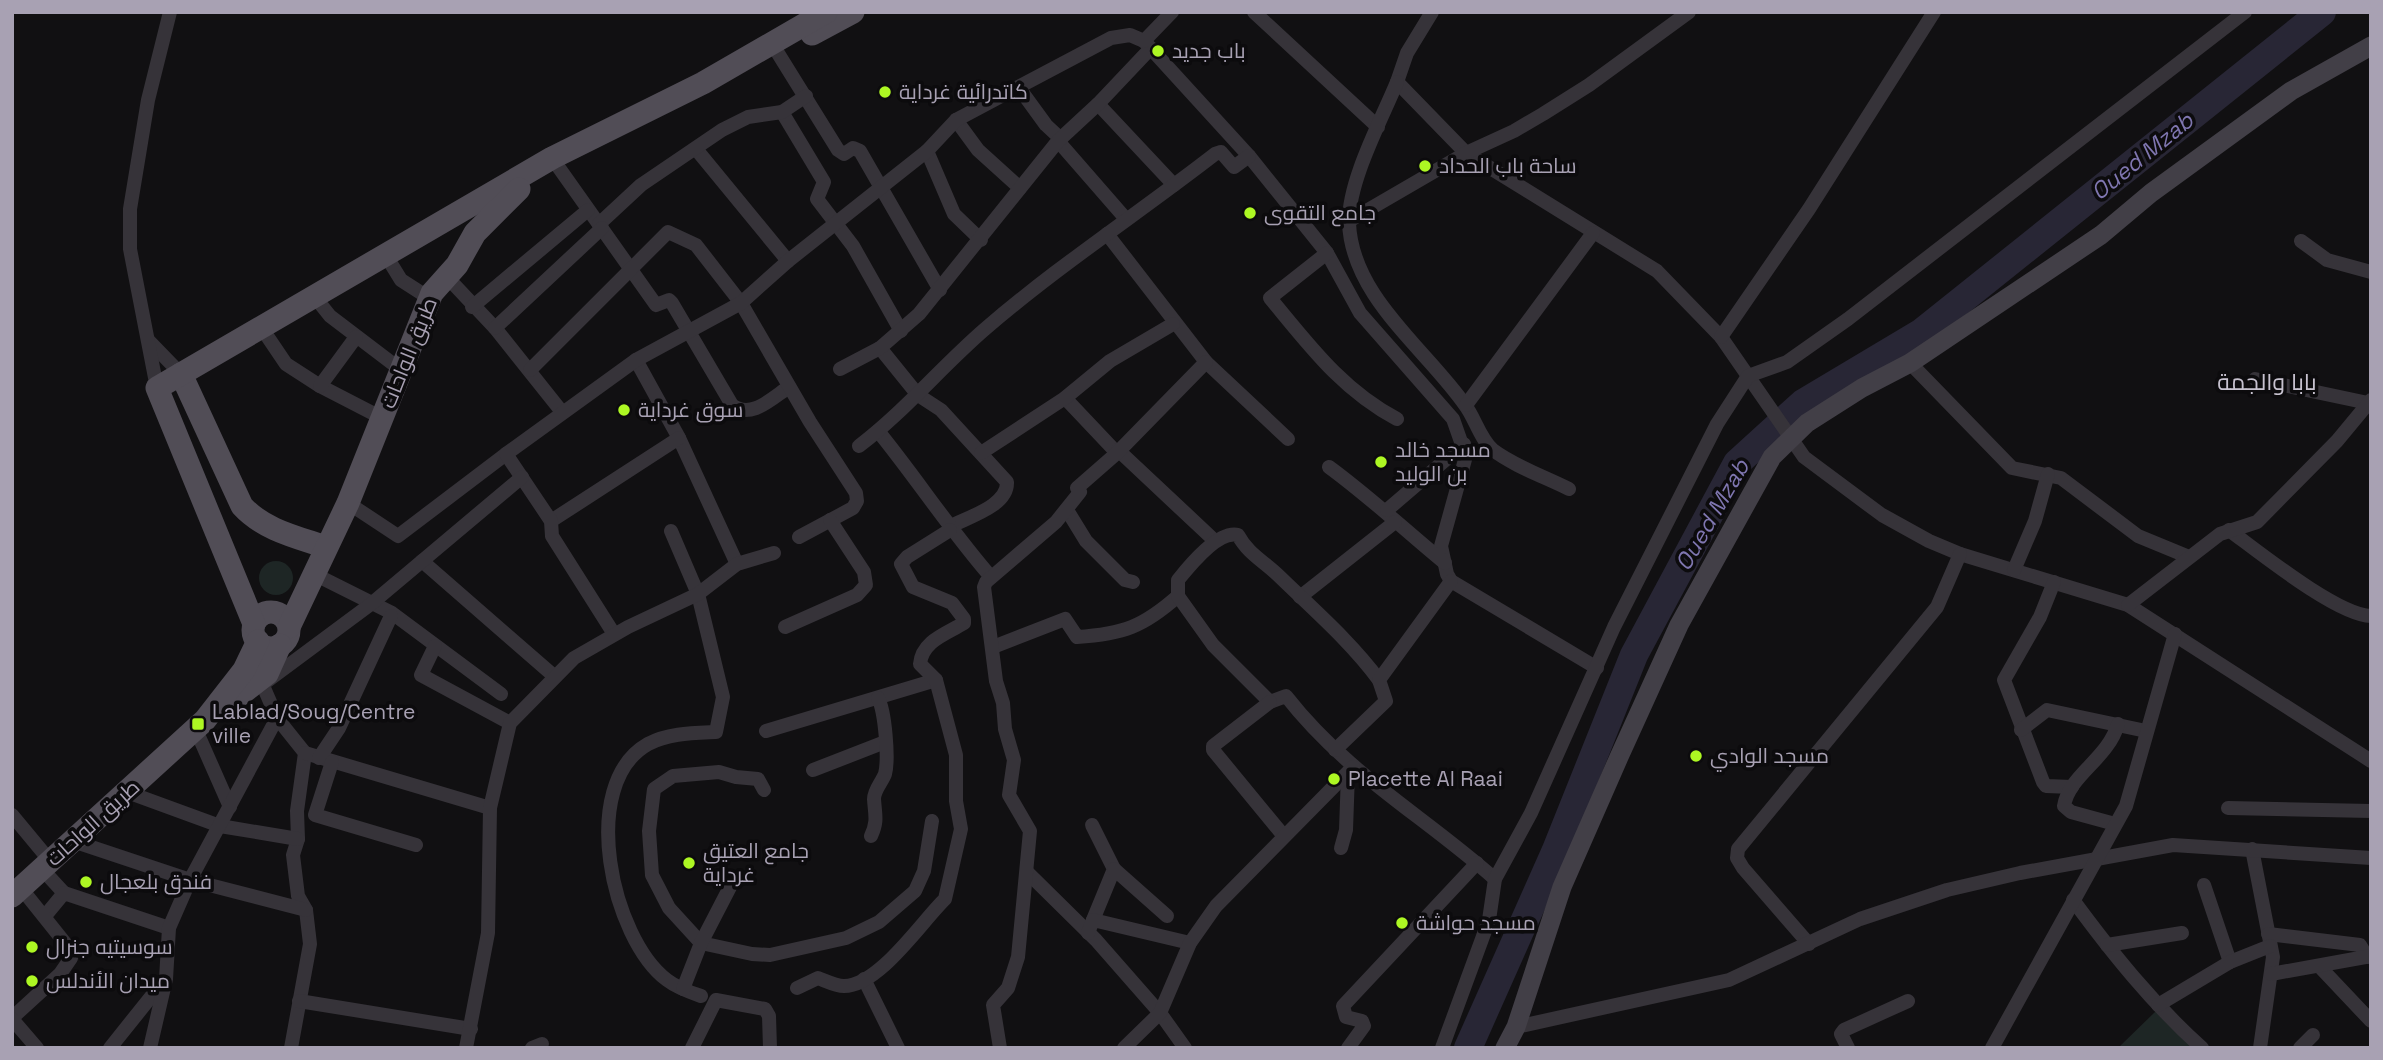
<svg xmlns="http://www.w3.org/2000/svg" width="2383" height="1060" font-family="'Space Grotesk',Cairo,sans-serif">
<rect width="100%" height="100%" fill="#111012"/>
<g fill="#1e2625">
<circle cx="276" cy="578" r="17"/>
<polygon points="2156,1011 2193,1048 2118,1048"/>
</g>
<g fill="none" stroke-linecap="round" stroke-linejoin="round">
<polyline stroke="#282635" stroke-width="28" points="1468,1048 1556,850 1634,655 1737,463 1803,403 1922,332 2322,12"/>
<g stroke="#363339" stroke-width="14">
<polyline points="1254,12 1378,127"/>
<polyline points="1432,12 1407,53 1397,82 1466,153 1657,271 1721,337 1804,457 1882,515 1929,541 1960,554 2128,605 2371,761"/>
<polyline points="1144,41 1249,156 1327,253 1360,313 1453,419 1466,456 1441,546 1447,574 1451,581 1597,668"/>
<polyline points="771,42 838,150 844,154 853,148 860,151 940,290"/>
<path d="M1397,82c-16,39 -49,99 -48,141 3,74 77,126 116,182 10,13 15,34 28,45 21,16 52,27 76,39"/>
<polyline points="1019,88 1046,125 1061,139"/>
<polyline points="1098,104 1174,185"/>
<polyline points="782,112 824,182 817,199 853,246 901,331"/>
<polyline points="956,120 978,150 1020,188"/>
<polyline points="1058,141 1126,219"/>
<polyline points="696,149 788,261"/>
<polyline points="927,151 954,214 981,240"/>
<path d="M552,158l104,147 13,-5 3,3 60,102c19,15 40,-7 57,-18"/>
<polyline points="1349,221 1466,153 1514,131 1543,114 1589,85 1689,12"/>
<polyline points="599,224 641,185 722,130 748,117 782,112 806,96"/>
<polyline points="1107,234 1206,362 1288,439"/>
<polyline points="2301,241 2327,260 2371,272"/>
<path d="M1327,253l-57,45c39,47 72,92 127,121"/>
<polyline points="385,254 401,280 429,298"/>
<polyline points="447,277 495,328 562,412"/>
<polyline points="314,296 330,316 401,370"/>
<polyline points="472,307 588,210"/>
<polyline points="261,327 286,364 320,386 382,418"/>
<polyline points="495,328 602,228"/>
<polyline points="1721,337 1809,209 1934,12"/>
<polyline points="149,341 181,374"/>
<path d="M880,348l38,47 23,15 66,72c1,24 -39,35 -58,45"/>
<polyline points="636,360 679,438 737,564"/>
<polyline points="1910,363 2012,468 2061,478 2138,536 2189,557"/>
<polyline points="840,369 880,348 919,314 1058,141 1098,104 1151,48"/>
<polyline points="530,370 668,232 696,245 741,303 810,422 856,493 857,501 853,508 799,537"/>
<polyline points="2255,379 2368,403"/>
<polyline points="320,386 356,337"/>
<polyline points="157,388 130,249 130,209 148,100 170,12"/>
<polyline points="1065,398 1117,453"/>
<polyline points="1466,405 1593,233"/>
<path d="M878,431c39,48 72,99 113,146"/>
<path d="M859,446c46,-35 82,-79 126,-117 73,-63 154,-116 230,-175l6,-2 13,15 15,-11"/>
<polyline points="1118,450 1215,541"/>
<polyline points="981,453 1065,398 1110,361 1173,324"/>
<path d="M1329,467c41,30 77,64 116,96"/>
<polyline points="348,503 398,536 506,454"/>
<polyline points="1067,510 1086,541 1125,580 1133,582"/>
<polyline points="1387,510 1464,444"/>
<polyline points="551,521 679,438"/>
<path d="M2229,530c30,22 108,85 142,86"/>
<path d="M671,531l27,63 25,103 -7,35c-22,1 -48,1 -68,12 -71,40 -36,195 19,236 9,7 22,12 34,16"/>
<polyline points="422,561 554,676"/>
<polyline points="2014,570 2035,521 2048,474"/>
<polyline points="314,574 392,613 501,694"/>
<polyline points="2054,582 2040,617 2004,680 2043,782 2046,786 2072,787"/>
<polyline points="1300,597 1395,522"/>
<polyline points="2128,605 2220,534 2257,522 2337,441 2371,400"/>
<polyline points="785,627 857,595 866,585 864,572 830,520"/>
<polyline points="614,634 552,536 551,521 506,454 636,360 741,303 788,261 927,151 956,120 1111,38 1130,35 1144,41 1172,12"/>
<polyline points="435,646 421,675 510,723"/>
<path d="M993,647l72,-28 12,18c46,-3 66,-10 101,-41"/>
<path d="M1379,680c-28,-38 -65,-70 -99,-103 -15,-15 -32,-23 -42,-42 -19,-5 -48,30 -60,45v16l35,49 57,57 16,-6c62,79 137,119 209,183"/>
<polyline points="261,681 277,718 305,753 297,811 298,839 293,855 298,896 306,910 310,944 291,1048"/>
<polyline points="266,682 371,604 522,477"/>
<polyline points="1270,702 1213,746 1213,750 1283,835"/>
<polyline points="196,730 230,807"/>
<polyline points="2021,730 2047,710 2146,731"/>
<polyline points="766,731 936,680"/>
<polyline points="1335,750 1386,701 1379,680 1451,581"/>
<polyline points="305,753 490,808"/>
<polyline points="319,758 339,728 391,616"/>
<polyline points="332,762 315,815 416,845"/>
<polyline points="813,770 885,742"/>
<polyline points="764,790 758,779 736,777 719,772 673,776 654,789 649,831 652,875 669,908 701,943 752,954 770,955 846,938 879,922 915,891 924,871 932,821"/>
<polyline points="127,792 220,826 298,839"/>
<polyline points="2228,808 2371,811"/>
<polyline points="12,815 51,862"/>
<path d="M2115,824l-44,-12 -7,-6c5,-31 44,-47 54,-82"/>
<polyline points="1092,825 1114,869 1093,920"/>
<path d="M871,836c7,-15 4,-21 3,-37 0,-9 8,-17 11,-25 4,-15 0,-63 -7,-76"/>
<polyline points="73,841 190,880 306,910"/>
<polyline points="1341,848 1346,830 1348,773"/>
<polyline points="2252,849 2273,957 2260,1048"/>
<polyline points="42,869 64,893"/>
<polyline points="1114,869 1167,916"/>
<polyline points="1027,872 1096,940 1160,1013 1185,1048"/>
<polyline points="2204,885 2230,962"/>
<path d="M2073,900c39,53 80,104 129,148"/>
<polyline points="45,916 64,893 169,928"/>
<polyline points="1088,933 1093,920 1190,943"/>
<polyline points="2268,934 2360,945 2367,957"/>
<polyline points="1809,944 1743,868 1737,858 1738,849 1937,607 1960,554"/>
<polyline points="2107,945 2182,933"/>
<polyline points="2319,966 2371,1021"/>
<polyline points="2271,974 2371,956"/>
<polyline points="864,979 898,1048"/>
<path d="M797,988l21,-10c8,3 18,8 26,8 35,0 78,-65 101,-87l16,-70 -5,-28v-46l-20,-75 -16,-16c2,-23 26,-30 44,-41v-4l-12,-16 -39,-16 -12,-23 6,-7 43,-27"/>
<polyline points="683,989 701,943 730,887"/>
<polyline points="299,1001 471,1029"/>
<polyline points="2158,1005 2230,962 2270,946"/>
<polyline points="12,1018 60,974 71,958 65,943 21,888"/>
<polyline points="12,1019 37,1048"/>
<polyline points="1516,1027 1729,980 1860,919 1947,890 2020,873 2173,845 2371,858"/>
<polyline points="110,1048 162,983"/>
<polyline points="150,1048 166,979 169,928 190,880 277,718"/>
<polyline points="466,1048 488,933 490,808 510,723 574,658 628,627 698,594 737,564 774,553"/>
<polyline points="532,1048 542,1044"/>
<polyline points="692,1048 716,1000 765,1009 769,1016 770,1048"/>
<polyline points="1000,1048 993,1005 1008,988 1018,957 1030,831 1009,795 1014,760 1005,729 1003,703 996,681 984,587 986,582 1056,522 1080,492 1077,488 1117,453 1206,362"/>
<polyline points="1124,1048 1160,1013 1190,943 1216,906 1353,767"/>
<polyline points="1348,1048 1364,1026 1362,1021 1346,1017 1343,1006 1477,863"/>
<polyline points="1442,1048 1489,920 1495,879 1531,813 1614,627 1717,424 1748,376 1787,362 1848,319 2245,12"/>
<polyline points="1848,1048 1841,1034 1844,1030 1908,1001"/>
<polyline points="1992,1048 2126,806 2175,634"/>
<polyline points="2300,1048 2313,1035"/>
</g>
<polyline stroke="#423f47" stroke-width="19" points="1505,1048 1516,1027 1562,887 1619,757 1679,625 1772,457 1807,423 1862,388 1910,363 2101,235 2151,193 2291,91 2371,46"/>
<g stroke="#514d56" stroke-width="23">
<polyline points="812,34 853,12"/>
<path d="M181,374l61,132c22,24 54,31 84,41"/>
<circle cx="271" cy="630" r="18"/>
<polyline points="254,624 157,388 552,158 703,83 826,12"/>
<polyline points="289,627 348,503 432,293 457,265 475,233 519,189"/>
<polyline points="228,704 267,674 280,645"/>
<polyline points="12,896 205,720 244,670 258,641"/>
</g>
</g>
<g fill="#adf723" stroke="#0c0b0d" stroke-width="2.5">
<circle cx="1158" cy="51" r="7"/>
<circle cx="885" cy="92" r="7"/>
<circle cx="1425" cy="166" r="7"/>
<circle cx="1250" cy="213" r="7"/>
<circle cx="624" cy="410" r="7"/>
<circle cx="1381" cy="462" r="7"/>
<rect x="191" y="717" width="14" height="14" rx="3.5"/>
<circle cx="1696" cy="756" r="7"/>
<circle cx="1334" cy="779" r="7"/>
<circle cx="689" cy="863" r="7"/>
<circle cx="86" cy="882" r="7"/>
<circle cx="1402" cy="923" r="7"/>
<circle cx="32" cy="947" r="7"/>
<circle cx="32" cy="981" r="7"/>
</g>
<g text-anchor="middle" stroke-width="7" stroke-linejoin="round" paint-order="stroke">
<g font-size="21" fill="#a8a1b3" stroke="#0c0b0d" text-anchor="start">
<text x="1172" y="58">باب جديد</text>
<text x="899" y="99">كاتدرائية غرداية</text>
<text x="1439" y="173">ساحة باب الحداد</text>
<text x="1264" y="220">جامع التقوى</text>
<text x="638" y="417">سوق غرداية</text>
<text x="1395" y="457">مسجد خالد<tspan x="1395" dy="24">بن الوليد</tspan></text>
<text x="212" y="719">Lablad/Soug/Centre<tspan x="212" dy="24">ville</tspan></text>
<text x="1710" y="763">مسجد الوادي</text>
<text x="1348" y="786">Placette Al Raai</text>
<text x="703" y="858">جامع العتيق<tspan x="703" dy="24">غرداية</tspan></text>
<text x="100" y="889">فندق بلعجال</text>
<text x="1416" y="930">مسجد حواشة</text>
<text x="46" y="954">سوسيتيه جنرال</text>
<text x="46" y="988">ميدان الأندلس</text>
</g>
<g font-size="21" fill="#a8a1b3" stroke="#0c0b0d">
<text transform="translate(409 353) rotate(-68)" y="7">طريق الواحات</text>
<text transform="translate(93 823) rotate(-42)" y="7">طريق الواحات</text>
</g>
<g font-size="23" font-style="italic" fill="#7f76b0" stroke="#0c0b0d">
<text transform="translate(2142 156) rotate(-39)" y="8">Oued Mzab</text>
<text transform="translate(1712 515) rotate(-60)" y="8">Oued Mzab</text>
</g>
<g font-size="23" fill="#c7c2cf" stroke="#0c0b0d">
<text x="2267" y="390">بابا والجمة</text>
</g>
</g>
<rect width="2383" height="1060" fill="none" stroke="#a8a1b3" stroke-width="28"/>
</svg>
